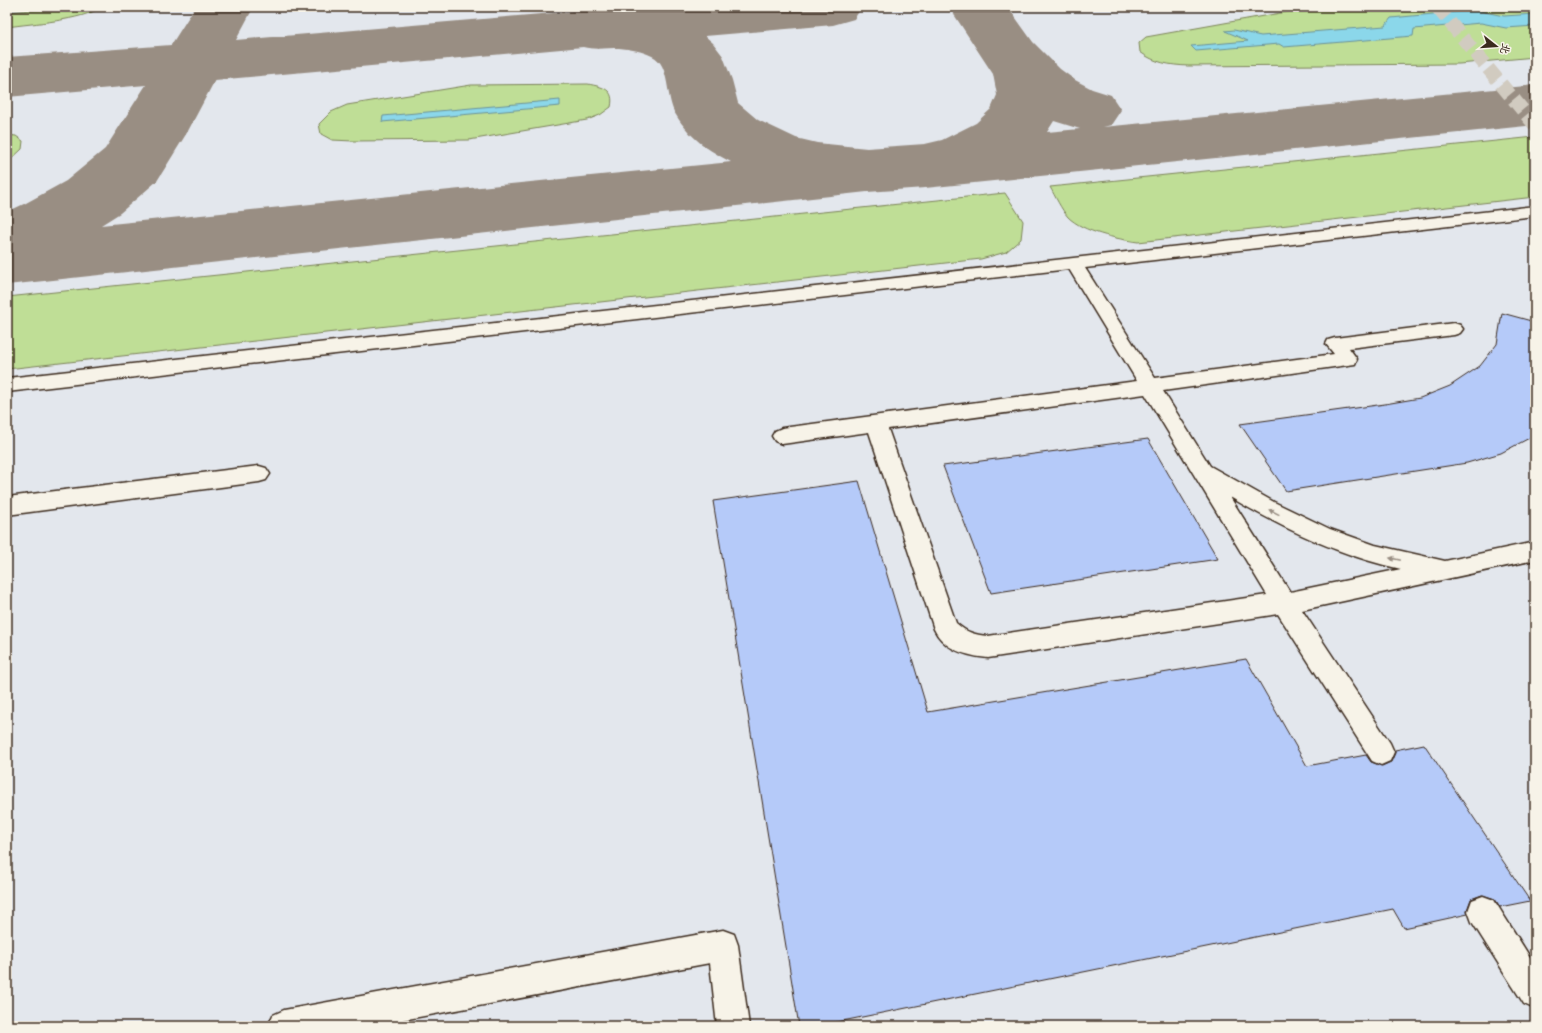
<svg xmlns="http://www.w3.org/2000/svg" width="1542" height="1033" font-family="'Indie Flower','LXGW WenKai TC',sans-serif">
<rect width="100%" height="100%" fill="#f7f3e8"/>
<filter id="ink" filterUnits="userSpaceOnUse"><feTurbulence type="fractalNoise" baseFrequency=".025" numOctaves="2"/><feDisplacementMap in="SourceGraphic" scale="8" xChannelSelector="R" yChannelSelector="G"/><feConvolveMatrix kernelMatrix="1 2 1 2 8 2 1 2 1" color-interpolation-filters="sRGB"/></filter>
<g filter="url(#ink)">
<rect fill="#e3e7ed" x="7" y="7" width="1528" height="1019"/>
<g fill="#bfde96" stroke="#7d845a">
<path d="M73,7h29c-22,14 -68,16 -95,20v-15z"/>
<path d="M1314,7h71l7,4 50,-4h93v50l-76,7 -271,2c-19,-1 -33,-3 -48,-14l-1,-9 7,-6z"/>
<path d="M588,84c15,3 27,5 23,23l-11,8 -13,5 -118,20 -116,1 -21,-1 -11,-6 -2,-10 12,-12 16,-7 124,-20z"/>
<polygon points="7,135 16,136 23,141 22,149 7,163"/>
<path d="M1535,137v60l-397,45c-21,-3 -55,-10 -70,-25 -7,-8 -13,-21 -18,-30z"/>
<polygon points="1005,193 1023,221 1021,239 1006,252 981,259 7,369 7,297"/>
</g>
<g fill="#8bd7ea" stroke="#6b9298">
<polygon points="1475,10 1504,16 1535,14 1535,26 1506,28 1481,23 1414,29 1413,36 1284,47 1279,44 1196,51 1191,46 1248,41 1225,31 1234,30 1261,36 1385,26 1391,18"/>
<polygon points="560,100 560,106 382,122 383,116"/>
</g>
<g fill="none" stroke-linecap="round" stroke-linejoin="round">
<path fill="#998e83" fill-rule="evenodd" d="M195,7h52l4,5 -15,28 388,-33h238l-8,12 -21,6 -128,11 8,7 10,13 9,24 6,23 20,17 38,18 21,5 50,5 58,-4 17,-4 34,-17 15,-14 6,-14 -4,-21 -44,-67h59l25,35 27,27 15,11 17,9 19,6 10,15 -10,15 -8,2 432,-42v40l-610,63 -58,4 -860,93v-73l19,-9 40,-22 39,-32 41,-64 -139,12v-40l164,-12zM583,47c11,3 24,1 36,1 11,1 23,3 33,8 19,8 13,43 24,59 14,23 32,35 55,47l-630,63 19,-12 37,-32 31,-50 27,-51zM1054,121l26,8 -33,3z"/>
</g>
<g fill="#b5caf9" stroke="#3b2a1e">
<polygon points="1502,313 1535,322 1535,435 1501,453 1467,463 1286,491 1240,424 1385,404 1420,398 1450,386 1480,366 1497,344"/>
<polygon points="1148,439 1218,559 991,593 943,466"/>
<polygon points="859,481 928,712 1246,659 1307,766 1366,755 1371,762 1382,766 1391,762 1395,753 1395,750 1424,744 1530,901 1500,907 1495,899 1482,895 1471,899 1467,910 1468,914 1404,928 1393,909 818,1026 799,1026 713,501"/>
</g>
<g fill="none" stroke-linecap="round" stroke-linejoin="round">
<polyline stroke="#d1cbc0" stroke-width="14" stroke-dasharray="14 6" stroke-linecap="butt" points="1437,7 1535,125"/>
<g stroke="#3b2a1e" stroke-width="3">
<g id="service">
<path d="M1535,206v10l-450,52 70,110 179,-24 -8,-10 2,-4 7,-2 119,-15 6,2 3,4 -3,4 -6,2 -105,13 8,11 -2,5 -7,1 -185,26 47,75 64,36 56,27 45,16 70,16 90,-19v18l-233,50 88,133 4,9 -4,9 -9,4 -9,-4 -94,-147 -290,44c-21,-2 -44,-8 -54,-29l-65,-197 -87,12 -7,-3 -3,-5 3,-5 7,-3 355,-47 -68,-112 -1062,123v-14zM1145,394l122,201 -279,41c-14,-1 -22,-4 -32,-13l-68,-194zM1230,497c54,32 110,59 171,72l-111,23z"/>
<polygon points="259,466 266,468 270,474 266,480 259,482 7,515 7,497"/>
<polygon points="1483,896 1494,900 1535,965 1535,1009 1524,1004 1472,922 1468,911 1472,900"/>
<polygon points="723,930 734,934 738,945 749,1026 717,1026 710,963 370,1026 268,1026 273,1015 284,1010"/>
</g>
</g>
<use href="#service" fill="#f7f3e8" fill-rule="evenodd"/>
</g>
<defs><path id="oneway-solid" d="M-6-.8H1V-3.2L6.5 0L1 3.2V.8H-6Z"/></defs>
<g fill="#998e83">
<use href="#oneway-solid" transform="translate(1274 512) rotate(-154)"/>
<use href="#oneway-solid" transform="translate(1395 559) rotate(-168)"/>
</g>
</g>
<rect width="1542" height="1033" fill="none" stroke="#f7f3e8" stroke-width="24"/>
<rect x="12" y="12" width="1518" height="1009" fill="none" stroke="#3b2a1e" stroke-width="1.5" filter="url(#ink)"/>
<g transform="translate(1496 46) rotate(107)" stroke="#f7f3e8" stroke-width="3" paint-order="stroke">
<path d="M0-3L7 15L0 10L-7 15Z" fill="#3b2a1e"/>
<text y="-6" font-size="11" font-weight="bold" text-anchor="middle" fill="#3b2a1e">北</text>
</g>
</svg>
